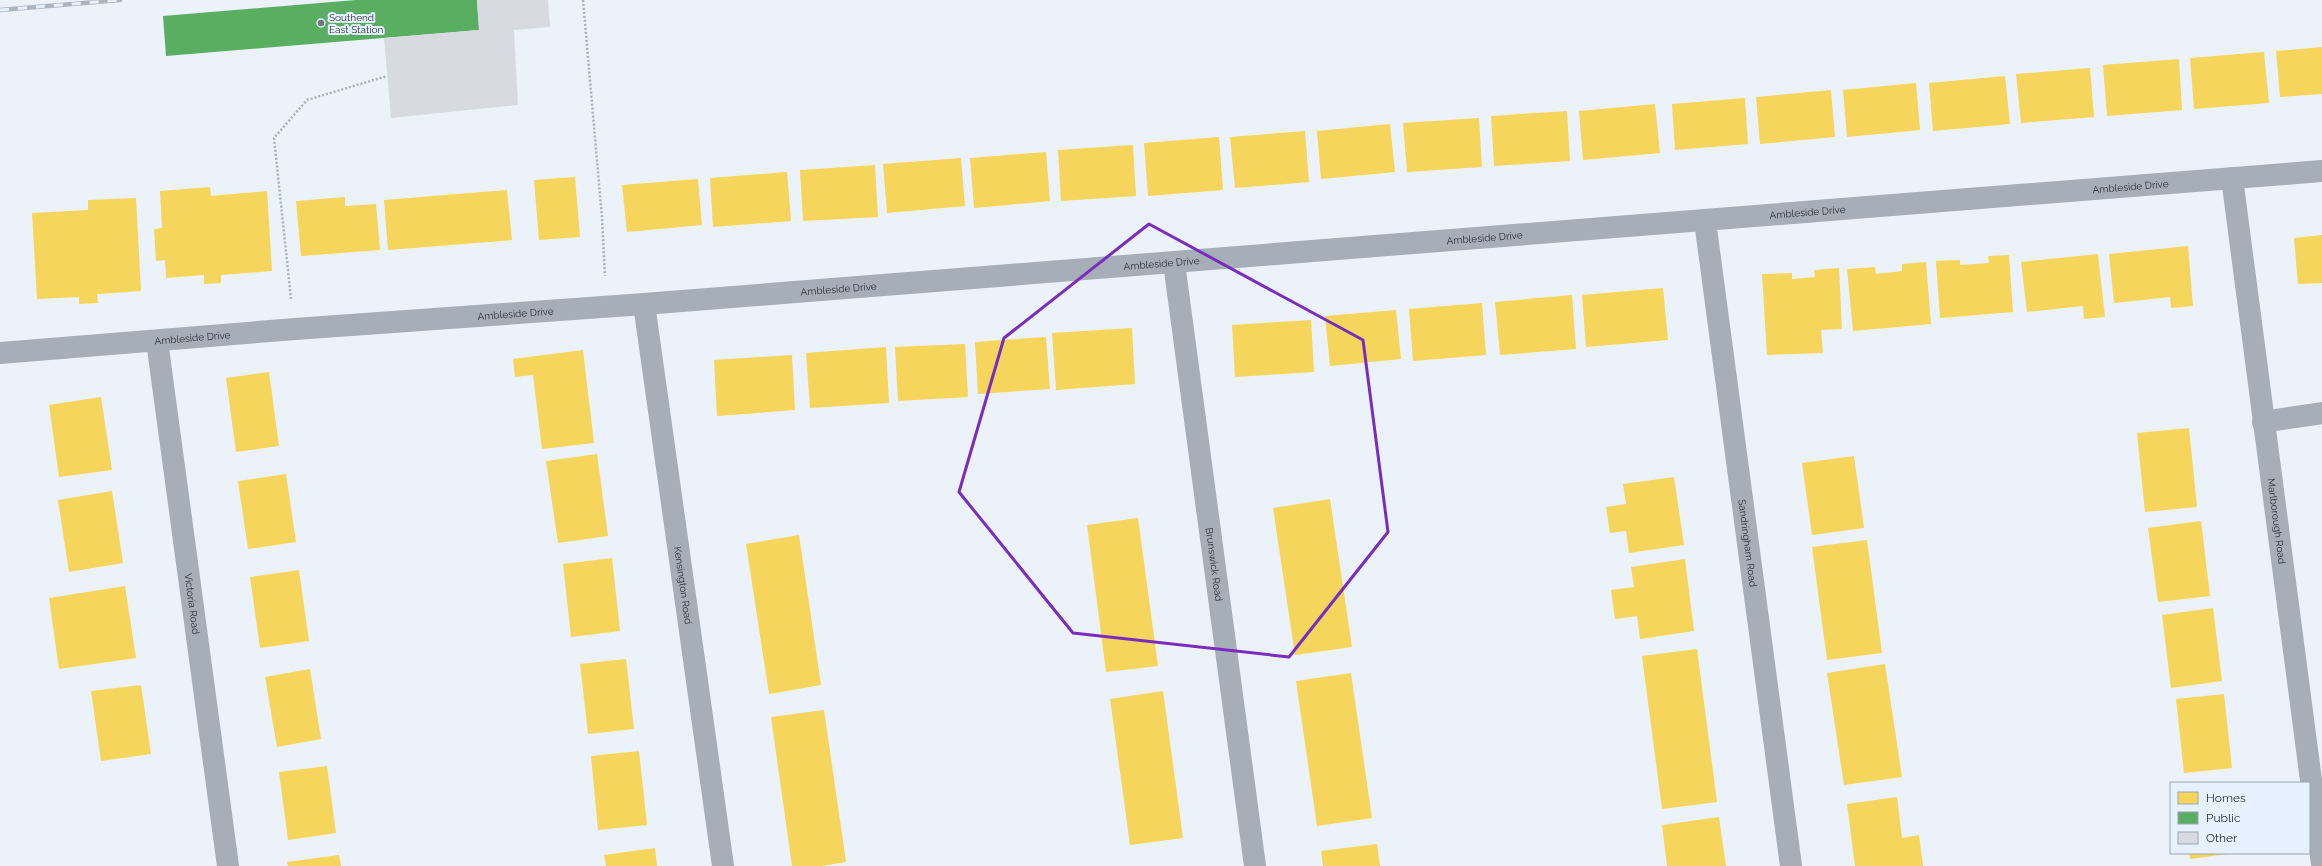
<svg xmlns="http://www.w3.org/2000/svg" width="2322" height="866" font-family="Raleway,sans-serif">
<rect width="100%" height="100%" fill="#ecf2f9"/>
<g fill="#f6d55c">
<polygon points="2322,47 2322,94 2280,97 2276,51"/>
<polygon points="2264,52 2269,103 2194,109 2190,58"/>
<polygon points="2179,59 2182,110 2107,116 2103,65"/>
<polygon points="2090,68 2094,117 2021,123 2016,74"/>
<polygon points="2005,76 2010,124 1933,131 1929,83"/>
<polygon points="1916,83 1920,130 1847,137 1843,90"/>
<polygon points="1831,90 1835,137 1760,144 1756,97"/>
<polygon points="1745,98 1748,144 1675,150 1672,104"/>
<polygon points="1655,104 1660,153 1583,160 1579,111"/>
<polygon points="1567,111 1570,161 1494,166 1491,116"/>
<polygon points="1479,118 1482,167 1407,172 1403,123"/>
<polygon points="1390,124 1395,172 1321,179 1317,131"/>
<polygon points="1305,131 1309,182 1235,188 1230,137"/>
<polygon points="1219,137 1223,190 1148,196 1144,143"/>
<polygon points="1133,145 1136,196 1061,201 1058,150"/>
<polygon points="1046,152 1050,201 974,208 970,158"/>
<polygon points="961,158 965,206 887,213 883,164"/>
<polygon points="875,165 878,217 803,221 800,170"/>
<polygon points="787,172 791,221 713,227 710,178"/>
<polygon points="575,177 580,237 539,240 534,180"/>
<polygon points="698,179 702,225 627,232 622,185"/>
<polygon points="210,187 211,196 267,191 272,271 221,275 221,283 204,284 204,275 166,278 165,260 156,261 154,229 162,228 160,191"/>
<polygon points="507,190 512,240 388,250 384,200"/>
<polygon points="345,197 345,206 376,204 380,250 301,256 296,201"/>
<polygon points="136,198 141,291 97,294 98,303 79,304 79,297 37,299 32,213 88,210 88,200"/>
<polygon points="2322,235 2322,283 2298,284 2294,238"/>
<polygon points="2188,246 2193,306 2171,308 2170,297 2114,303 2109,254"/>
<polygon points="2098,254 2105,317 2084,319 2083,306 2027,312 2021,262"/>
<polygon points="2009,255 2013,312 1940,318 1936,261 1960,260 1960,265 1989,263 1988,256"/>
<polygon points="1926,262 1931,324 1853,331 1847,269 1875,267 1876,274 1902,271 1902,264"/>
<polygon points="1839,268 1842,329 1821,330 1823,353 1767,355 1762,274 1792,273 1792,279 1815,277 1814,270"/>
<polygon points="1663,288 1668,340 1586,347 1582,295"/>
<polygon points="1572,295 1576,349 1500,355 1495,302"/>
<polygon points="1482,303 1486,355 1413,361 1409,309"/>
<polygon points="1396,310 1401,359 1330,366 1325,316"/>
<polygon points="1311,320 1314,372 1235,377 1232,325"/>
<polygon points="1132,328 1135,384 1056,390 1052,333"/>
<polygon points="1046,337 1050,389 978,394 975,342"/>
<polygon points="965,344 968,397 898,401 895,347"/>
<polygon points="886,347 889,403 810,408 806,353"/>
<polygon points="583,350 594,443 542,449 533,375 515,377 513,359"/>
<polygon points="792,355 795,410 717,416 714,360"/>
<polygon points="269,372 279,446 236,452 226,378"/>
<polygon points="101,397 112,470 59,477 49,405"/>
<polygon points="2189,428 2197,507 2145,512 2137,433"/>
<polygon points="597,454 608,536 558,543 546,461"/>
<polygon points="1854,456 1864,528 1812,535 1802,463"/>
<polygon points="286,474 296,542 248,549 238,481"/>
<polygon points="1674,477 1684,545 1629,553 1626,531 1610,533 1606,507 1626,504 1623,484"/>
<polygon points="112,491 123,563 69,572 58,500"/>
<polygon points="1330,499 1352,647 1295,655 1273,508"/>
<polygon points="1138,518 1158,666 1106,672 1087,525"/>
<polygon points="2201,521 2210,596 2158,602 2148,528"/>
<polygon points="799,535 821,685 769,694 746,544"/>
<polygon points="1867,540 1882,653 1827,660 1812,547"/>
<polygon points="612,558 620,631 571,637 563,564"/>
<polygon points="1685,559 1694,631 1640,639 1637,616 1615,619 1611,590 1634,587 1631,567"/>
<polygon points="299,570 309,641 260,648 250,577"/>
<polygon points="125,586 136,658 59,669 49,598"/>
<polygon points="2213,608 2222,681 2171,688 2162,615"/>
<polygon points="1697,649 1717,802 1662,809 1642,656"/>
<polygon points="626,659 634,729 588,734 580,664"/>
<polygon points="1885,664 1902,777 1844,785 1827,673"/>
<polygon points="310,669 321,739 277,747 265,677"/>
<polygon points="1351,673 1372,818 1317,826 1296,681"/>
<polygon points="141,685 151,754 101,761 91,691"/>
<polygon points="1163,691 1183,838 1130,845 1110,699"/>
<polygon points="2224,694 2232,768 2184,773 2176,699"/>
<polygon points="824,710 846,862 822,866 792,866 771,717"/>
<polygon points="639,751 647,825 598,830 591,756"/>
<polygon points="327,766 336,833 288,840 279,772"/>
<polygon points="1897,797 1902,838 1919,835 1923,866 1855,866 1847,804"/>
<polygon points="1719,817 1726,866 1667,866 1662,825"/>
<polygon points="1377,844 1380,866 1323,866 1321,851"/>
<polygon points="655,848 657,866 606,866 604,855"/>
<polygon points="2189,853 2227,853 2228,854 2190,859"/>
<polygon points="339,855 341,866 288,866 287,862"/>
</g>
<polygon fill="#5aae61" points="356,0 477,0 479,30 166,56 163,16"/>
<polygon fill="#d7dbe1" points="477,0 548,0 550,27 514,30 518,105 391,118 384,38 479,30"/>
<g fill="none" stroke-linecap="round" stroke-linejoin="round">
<g stroke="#abb1b8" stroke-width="2.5" stroke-dasharray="2 2" stroke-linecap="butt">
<polyline points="583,0 602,218 605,276"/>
<polyline points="291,299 274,138 307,100 387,76"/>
</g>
<polyline stroke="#a6aeb8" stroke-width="22" points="2263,422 2322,413"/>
<g stroke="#a6aeb8" stroke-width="22">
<path id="s1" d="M2232,178l90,686"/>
<path id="s2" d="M1705,221l86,645"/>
<path id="s3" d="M1174,263l81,603"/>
<path id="s4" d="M644,304l79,562"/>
<path id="s5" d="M157,341l71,525"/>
<path id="s6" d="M0,353l295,-24 349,-25 1678,-133"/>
</g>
<g stroke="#aeb4bc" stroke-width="4.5">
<polyline id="rail" points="0,10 120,0"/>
</g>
<use href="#rail" stroke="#e6f1ff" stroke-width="3" stroke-dasharray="9" stroke-linecap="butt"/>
</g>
<path fill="none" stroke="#7b2cbf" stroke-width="3" stroke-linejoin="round" d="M1149,224l214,116 25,192 -99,125 -216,-24 -114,-141 45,-154z"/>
<circle fill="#70757a" stroke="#e6f1ff" stroke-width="1.5" cx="321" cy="23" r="4"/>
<g text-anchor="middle" stroke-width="4" stroke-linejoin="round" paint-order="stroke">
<g font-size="10" fill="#2d3136" stroke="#e6f1ff" text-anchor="start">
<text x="329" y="21">Southend<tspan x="329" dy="12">East Station</tspan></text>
</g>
<g font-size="10" fill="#2d3136" stroke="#e6f1ff">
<text dy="4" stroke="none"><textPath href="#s6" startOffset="2137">Ambleside Drive</textPath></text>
<text dy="4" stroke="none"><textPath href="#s6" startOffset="1813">Ambleside Drive</textPath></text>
<text dy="4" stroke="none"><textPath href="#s6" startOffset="1489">Ambleside Drive</textPath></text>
<text dy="4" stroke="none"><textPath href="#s6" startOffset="1165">Ambleside Drive</textPath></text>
<text dy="4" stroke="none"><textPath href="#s6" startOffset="841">Ambleside Drive</textPath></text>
<text dy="4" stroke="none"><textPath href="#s6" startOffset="517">Ambleside Drive</textPath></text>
<text dy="4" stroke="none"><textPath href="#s6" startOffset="193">Ambleside Drive</textPath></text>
<text dy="4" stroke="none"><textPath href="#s1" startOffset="346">Marlborough Road</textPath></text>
<text dy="4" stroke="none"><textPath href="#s2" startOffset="325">Sandringham Road</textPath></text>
<text dy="4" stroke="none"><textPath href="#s3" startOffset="304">Brunswick Road</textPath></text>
<text dy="4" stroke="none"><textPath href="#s4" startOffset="284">Kensington Road</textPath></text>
<text dy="4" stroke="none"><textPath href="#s5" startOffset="265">Victoria Road</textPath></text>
</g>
</g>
<rect x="2170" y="782" width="140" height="72" fill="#e6f1ff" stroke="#9ca4af"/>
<rect x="2178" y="792" width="20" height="12" fill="#f6d55c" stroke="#9ca4af"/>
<text x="2206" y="802" font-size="12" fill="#2d3136">Homes</text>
<rect x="2178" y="812" width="20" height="12" fill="#5aae61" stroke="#9ca4af"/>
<text x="2206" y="822" font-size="12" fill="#2d3136">Public</text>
<rect x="2178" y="832" width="20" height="12" fill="#d7dbe1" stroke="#9ca4af"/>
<text x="2206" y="842" font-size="12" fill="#2d3136">Other</text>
</svg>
